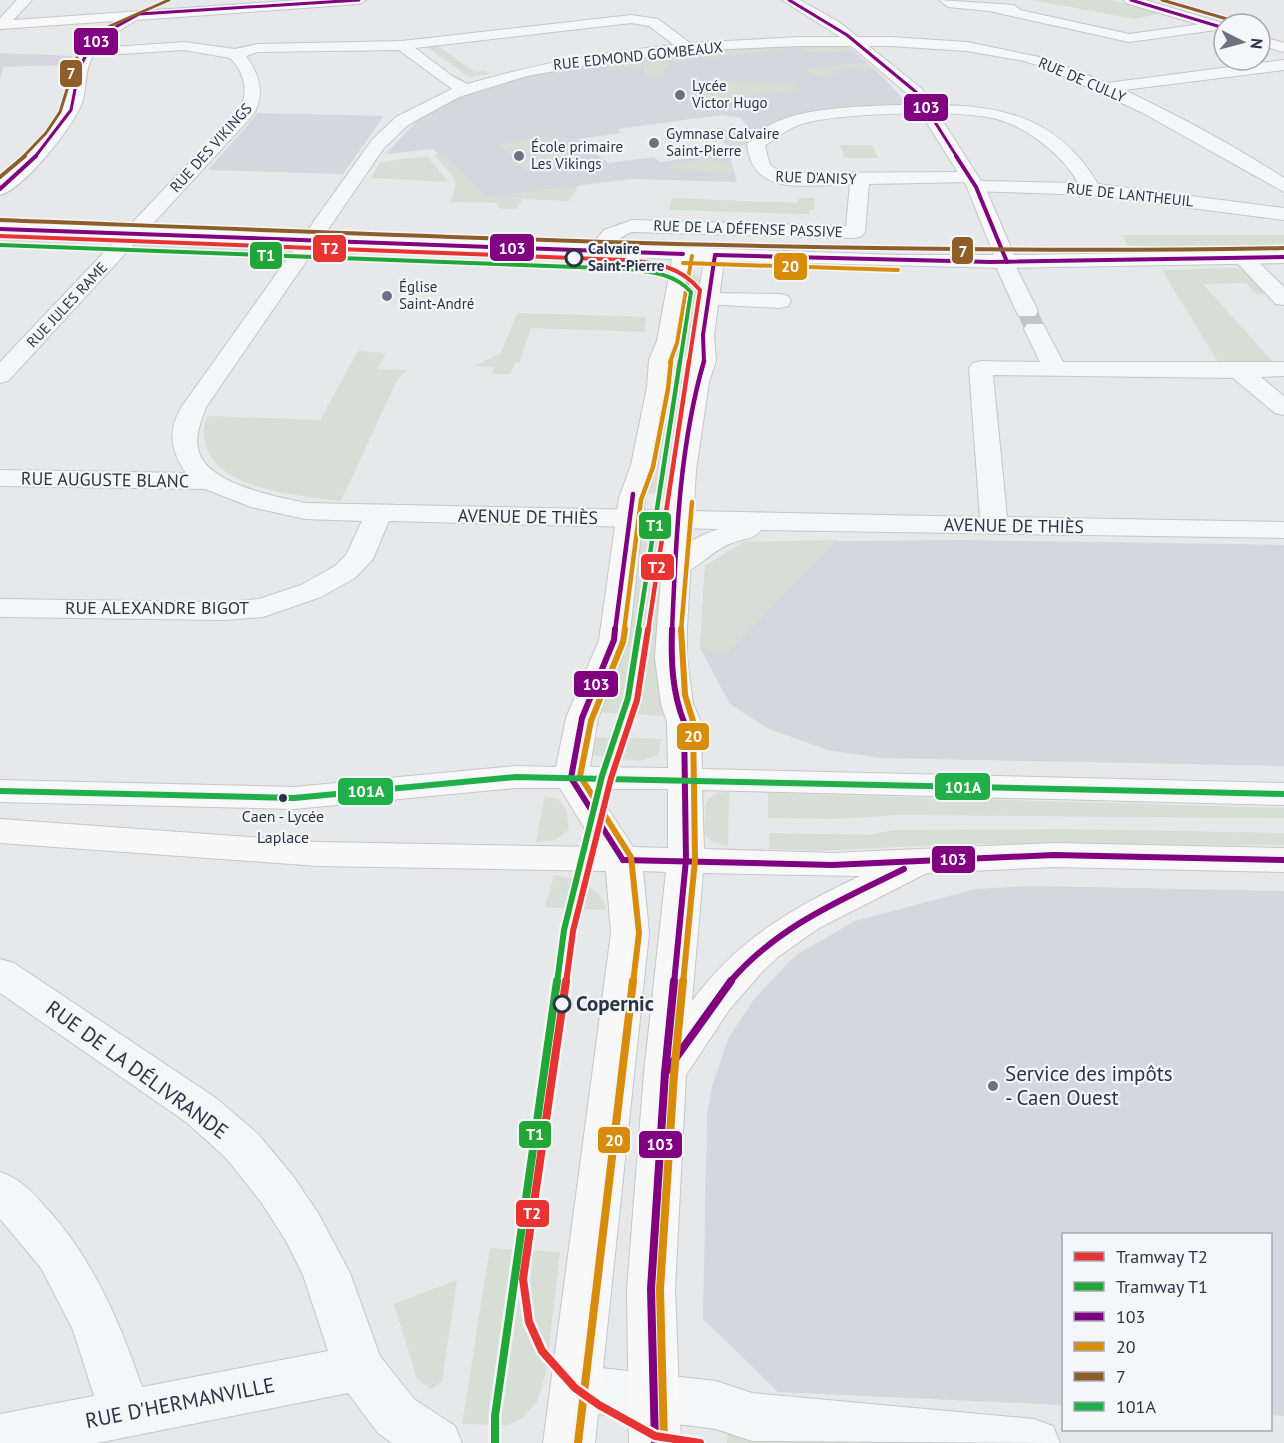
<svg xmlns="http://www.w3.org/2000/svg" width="1284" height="1443" font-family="'PT Sans',sans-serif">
<rect width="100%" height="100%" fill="#e6e8ea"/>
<g fill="#d4d7dd" fill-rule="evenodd">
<path d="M846,44l36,32 29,32 -69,3 -52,6 -61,37 8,28 -106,-3 -151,19 -47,-49 -47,5 32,-34 31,-20 73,-24 112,-19 105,-9zM722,115l19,3 7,9 -11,4 -16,-3 -15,2 24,17 -22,4 5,4 -53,7 -6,-5 -46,6 -30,-24 44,-6 -5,-4z"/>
<polygon points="0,53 73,56 67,65 3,67 0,80"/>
<polygon points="258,113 384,116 343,174 208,170"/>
<polygon points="961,540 1284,545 1284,766 879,758 828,750 769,729 730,704 700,648 705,566 744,542"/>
<polygon points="1030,886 1284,891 1284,1416 1271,1415 1270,1234 1064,1234 1063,1405 778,1392 703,1319 707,1115 712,1086 728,1039 754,999 796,955 855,921 976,889"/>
</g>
<g fill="#d6ded6">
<polygon points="1032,0 1111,0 1162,13 1135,19"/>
<polygon points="845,44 854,51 810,53 802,49 769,50 719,58 701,56 693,60 663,61 662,63 671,67 662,70 666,73 660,77 644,77 644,67 586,66 603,61 706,51"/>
<polygon points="436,45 475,72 485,71 490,74 469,77 426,46"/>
<polygon points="866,62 875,70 862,71 855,68 831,70 836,74 817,77 802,69"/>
<polygon points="716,81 796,82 798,84 789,86 806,89 688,103 694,86"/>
<path d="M721,128c14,7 31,0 47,1l-32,19 -30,-18z"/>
<polygon points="546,137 561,149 511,155 497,144"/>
<polygon points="840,145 872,145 878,158 845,158"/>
<polygon points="565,152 579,164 525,171 512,159"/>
<path d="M444,154l43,43 92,-12 -10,16 -46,-2 -7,10 -19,-1 1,-5 -48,-1c13,-25 0,-28 -16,-47z"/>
<polygon points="427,156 449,182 371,178 380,162"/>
<polygon points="709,159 730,163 732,175 668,168 676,163"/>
<polygon points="672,198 797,203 799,198 814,198 814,210 809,210 809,214 669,210"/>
<polygon points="0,233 94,236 85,244 0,241"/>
<polygon points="1122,235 1284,235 1284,244 1130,249"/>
<polygon points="144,239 288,243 293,247 290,254 132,246"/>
<polygon points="1235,268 1247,272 1270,294 1257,294 1246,283 1203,284 1272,361 1241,364 1218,362 1162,270"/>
<polygon points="687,271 699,277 704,284 699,357 665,356"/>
<polygon points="517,313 646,317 644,332 531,328 520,361 515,363 510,374 492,374 494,367 474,366 501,353"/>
<path d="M358,351l28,2 -9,16 31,1 -10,8 -57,123c-40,-6 -126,-10 -136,-59 -2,-11 -2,-17 3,-26l112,4z"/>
<polygon points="664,364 698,365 678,495 639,493"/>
<path d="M642,529l25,2c-5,61 -16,124 -4,185l-66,-4 40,-179z"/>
<polygon points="837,540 724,656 700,648 705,566 744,542"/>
<polygon points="591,737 661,739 658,755 640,761 596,756 589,749"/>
<polygon points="729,792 728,846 712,842 704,833 706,802 716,793"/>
<polygon points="768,793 1284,808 1284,818 901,815 833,819 768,818"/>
<polygon points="545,796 558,799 566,809 569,829 556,840 536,842"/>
<polygon points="1068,829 1284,833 1284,845 960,844 815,851 769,849 769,833 871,835 893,830"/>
<path d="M554,875c23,4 45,9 52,35l-61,-3z"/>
<polygon points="490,1248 560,1252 547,1366 538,1401 522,1418 508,1425 462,1424"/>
<polygon points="457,1280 442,1381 431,1389 417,1379 394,1304"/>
<polygon points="728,1424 764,1431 902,1443 727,1443"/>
</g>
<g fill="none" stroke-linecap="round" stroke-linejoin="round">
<polyline stroke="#c1c4c9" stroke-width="20" stroke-dasharray="20 10" stroke-linecap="butt" points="1027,311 1035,329"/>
<g stroke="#c4c6c8" stroke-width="2">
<g id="street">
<polygon points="17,0 32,0 6,28 0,29 0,18"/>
<polygon points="939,0 1014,5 1020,10 1129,34 1216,22 1223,26 1216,30 1129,42 989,11 948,7"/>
<path d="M631,15l27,4 32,24 110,-6h90l77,5 77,16 63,25 177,-23v10l-160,20c55,26 109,55 160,88v14l-143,-80 -95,-44 -22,-7 -57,-10 -77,-5h-90l-95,4 -94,11 -84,15 -68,21 -51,28 -24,23 -178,259c-5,15 -12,29 -7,45 9,32 78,45 106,51l675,14 -11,-149 4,-5 8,-2 59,1 -16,-33 3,-5h16l20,38h221v14l-23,1 23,19v19l-9,-2 -42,-35 -240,-3 14,142 277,5v16l-523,-8c-6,9 -19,9 -29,13 -24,8 -41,37 -65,31l-4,-6c13,-20 33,-32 56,-39l-330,-8 -16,38 -18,19 -34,19 -58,20 -39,3 -224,-3v-18l224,3 35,-3 42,-14 34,-19 11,-11 16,-34 -57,-2 -54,-12 -46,-18 -205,-3v-16l186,3c-17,-25 -19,-45 -1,-71l187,-262 24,-23 56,-28 -53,-39 -141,2 -12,4c13,18 20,38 7,59l-245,266 -8,2v-21l240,-253c9,-17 4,-38 -10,-51l-46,-8 -95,6 -5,-1 -2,-3 2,-3 100,-7 51,7 23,-5 144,-3zM631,23l18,3 25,19c-71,7 -139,19 -207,39l-15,-8 -37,-28z"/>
<path d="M900,105c82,-1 151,0 198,79l186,24v12l-193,-25 -122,-4 -2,-4 2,-4 7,-2 102,2c-15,-28 -50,-55 -81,-64 -37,-10 -155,-6 -192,4 -15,4 -28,14 -40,23l5,19 12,8 188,-1 9,5 -9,5 -101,2 -4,48 -3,4 -7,2 -223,-6c-18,6 -25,26 -42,22l-3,-4 17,-20 28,-10 214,6 4,-42c-39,0 -98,15 -103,-40 28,-39 111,-37 153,-39z"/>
<polygon points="1244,253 1251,255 1284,287 1284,305 1276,304 1237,263 1234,259 1237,255"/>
<polygon points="1007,256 1014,258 1017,269 1038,311 1035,316 1019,316 1016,311 997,269 1000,258"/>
<polygon points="710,293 780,294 788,296 791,301 788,306 780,308 702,304 699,299 702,294"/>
<path d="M0,959l14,4 202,135 42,36 35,42 25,37 32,60 30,83 34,43 41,27 7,17h-70l-14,-10 -30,-40 -251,50h-97v-29l94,-18 -21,-66 -32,-62 -41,-49v-47c23,8 34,22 50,40 45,51 70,111 92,175l186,-36 -25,-76 -17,-34 -25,-39 -35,-44 -40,-36 -186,-129z"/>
<polygon points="575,1365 716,1381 752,1393 1034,1419 1053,1426 1060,1443 752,1441 716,1429 575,1411 557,1404 550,1388 557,1372"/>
</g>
</g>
<g stroke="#c4c6c8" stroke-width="2">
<g id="secondary">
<path d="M300,0h66l-7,4 -222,16c-16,9 -35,21 -45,38 -8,14 -5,31 -10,45 -9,24 -58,86 -82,92v-15c24,-21 51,-45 64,-74 5,-12 5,-24 8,-36 5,-21 25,-37 42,-49l-114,8v-8z"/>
<path d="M782,0h18l39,22 83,67 63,98 29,68 270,-4v12l-277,5 -283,-7 -10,74 2,26 -7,21 -13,88 -9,158v30l6,46 8,18 1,47 582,14v22l-582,-15 2,59 128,4 222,-10 230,5v24l-230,-5 -127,6 -108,55 -40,28 -17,16 -33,38 -43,65 -11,214 6,154h-52l-2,-154 17,-216 22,-201 -23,-1 6,62 -54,510h-52l68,-510 -5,-62 -288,-5 -318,-23v-24l318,23 278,5 -36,-59h-44l-222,21 -294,-7v-22l294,7 222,-21 40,1 10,-49 33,-78 20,-142 12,-33 16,-78 2,-27 8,-19 15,-82 -672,-24v-12l898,32h96l-27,-68 -57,-91 -68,-58zM692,260h12l-12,75v26l-7,21 -15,88 -13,158 -2,30 6,46 6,18 1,46 -78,-1 8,-49 31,-78 16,-142 12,-33 14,-78 2,-27 6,-19zM595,789h73v59l-35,-1zM703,873l157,3c-69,33 -121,62 -168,125z"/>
<polygon points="1124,0 1145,0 1226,24 1224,32 1126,3"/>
<polygon points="1260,36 1284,43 1284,52 1260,45"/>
</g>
</g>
<use href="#street" fill="#f5f6f7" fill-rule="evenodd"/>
<use href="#secondary" fill="#f8f8f8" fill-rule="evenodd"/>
<polyline stroke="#cecfd2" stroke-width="1.5" points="684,316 690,349"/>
<g stroke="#f4f6f9" stroke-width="5">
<g id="bus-1-far4">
<polyline points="789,0 847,35 916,92 957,157"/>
<polyline points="1131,0 1224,28"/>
<polyline points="35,157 71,110 79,69 88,51 112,29 139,14 359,0"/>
</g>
</g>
<g stroke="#f4f6f9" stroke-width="7">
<g id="bus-1-far3">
<polyline points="956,156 976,187 1007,262"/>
<polyline points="0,189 36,156"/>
<polyline points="0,229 683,254"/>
<polyline points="715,255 991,262 1284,257"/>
<polyline points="704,362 703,335 715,255"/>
</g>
</g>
<g stroke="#f4f6f9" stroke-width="8">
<g id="bus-1-far2">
<polyline points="615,631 633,494"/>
<path d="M672,631c4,-90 7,-184 32,-270"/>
</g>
</g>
<g stroke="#f4f6f9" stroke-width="10">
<g id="bus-1-far1">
<polyline points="615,629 614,640 582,718 571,778 623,860"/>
<path d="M672,629c-1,32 0,63 12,93l2,138 -12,123"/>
<polyline points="623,860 832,865 1054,855 1284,860"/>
<path d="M729,983c47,-56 112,-83 175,-114"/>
</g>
</g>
<g stroke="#f4f6f9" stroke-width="13">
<g id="bus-1">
<polyline points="665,1073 731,981"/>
<polyline points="655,1443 651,1289 665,1073 674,981"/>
</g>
</g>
<g stroke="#f4f6f9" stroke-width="7">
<g id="bus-2-far3">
<polyline points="683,263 898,270"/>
<polyline points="670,362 677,343 692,256"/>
</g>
</g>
<g stroke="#f4f6f9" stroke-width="8">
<g id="bus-2-far2">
<polyline points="624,631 641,500 653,467 668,389 671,361"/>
<polyline points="681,631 692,502"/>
</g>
</g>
<g stroke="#f4f6f9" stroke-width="10">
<g id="bus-2-far1">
<polyline points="625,629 623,642 591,721 580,776 631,857 639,933 633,983"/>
<polyline points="681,629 685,695 693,721 695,860 683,983"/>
</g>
</g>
<g stroke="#f4f6f9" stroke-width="13">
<g id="bus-2">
<polyline points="578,1443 633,981"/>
<polyline points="664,1443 660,1289 674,1074 683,981"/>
</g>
</g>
<g stroke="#f4f6f9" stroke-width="5">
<g id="bus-3-far1">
<polyline points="1162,0 1227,19"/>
<polyline points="23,157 46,133 60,112 80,48 110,26 169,0"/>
</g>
</g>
<g stroke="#f4f6f9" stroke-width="7">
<g id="bus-3">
<polyline points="0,177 25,156"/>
<path d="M0,220c428,16 856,36 1284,28"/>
</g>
</g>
<g stroke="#f4f6f9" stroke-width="10">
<polyline id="bus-4" points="0,791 294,798 516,777 1284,794"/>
</g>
<use href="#bus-1-far4" stroke="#800080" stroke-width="3"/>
<use href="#bus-1-far3" stroke="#800080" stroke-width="4"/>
<use href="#bus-1-far2" stroke="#800080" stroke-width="4.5"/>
<use href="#bus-1-far1" stroke="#800080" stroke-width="6"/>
<use href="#bus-1" stroke="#800080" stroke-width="8"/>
<use href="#bus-2-far3" stroke="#d78c0a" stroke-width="4"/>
<use href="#bus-2-far2" stroke="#d78c0a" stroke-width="4.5"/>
<use href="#bus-2-far1" stroke="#d78c0a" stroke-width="6"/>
<use href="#bus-2" stroke="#d78c0a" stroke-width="8"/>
<use href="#bus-3-far1" stroke="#8d5e2a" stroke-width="3"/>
<use href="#bus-3" stroke="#8d5e2a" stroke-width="4"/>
<use href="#bus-4" stroke="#20af49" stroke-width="6"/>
<g stroke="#f4f6f9" stroke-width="7">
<path id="tram-1-far3" d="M0,236l624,24c30,2 56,6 76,30l-11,72"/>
</g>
<g stroke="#f4f6f9" stroke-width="8">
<polyline id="tram-1-far2" points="648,631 689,361"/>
</g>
<g stroke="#f4f6f9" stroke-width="10">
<polyline id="tram-1-far1" points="566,983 573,931 611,778 637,700 648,629"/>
</g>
<g stroke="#f4f6f9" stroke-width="13">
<polyline id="tram-1" points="566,981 523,1279 529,1322 542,1351 575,1388 599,1405 655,1436 700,1443"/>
</g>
<g stroke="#f4f6f9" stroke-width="7">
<path id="tram-2-far3" d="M0,245l629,24c23,3 46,5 62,23l-11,70"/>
</g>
<g stroke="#f4f6f9" stroke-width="8">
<polyline id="tram-2-far2" points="638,631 680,361"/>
</g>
<g stroke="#f4f6f9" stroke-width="10">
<polyline id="tram-2-far1" points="557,983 564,930 602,776 628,698 639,629"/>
</g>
<g stroke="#f4f6f9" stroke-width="13">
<polyline id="tram-2" points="495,1443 495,1416 557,981"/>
</g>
<use href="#tram-1-far3" stroke="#e73331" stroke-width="4"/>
<use href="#tram-1-far2" stroke="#e73331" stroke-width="4.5"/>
<use href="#tram-1-far1" stroke="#e73331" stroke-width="6"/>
<use href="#tram-1" stroke="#e73331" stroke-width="8"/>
<use href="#tram-2-far3" stroke="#23a638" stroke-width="4"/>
<use href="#tram-2-far2" stroke="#23a638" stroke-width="4.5"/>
<use href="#tram-2-far1" stroke="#23a638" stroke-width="6"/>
<use href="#tram-2" stroke="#23a638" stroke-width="8"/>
</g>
<g fill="#6c737f" stroke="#f4f6f9" stroke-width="2">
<circle cx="680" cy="95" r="6"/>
<circle cx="654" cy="143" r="6"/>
<circle cx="519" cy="156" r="6"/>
<circle cx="387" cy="296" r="6"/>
<circle cx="993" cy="1086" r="6"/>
</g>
<g fill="#f4f6f9" stroke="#2b3445" stroke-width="3">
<circle cx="574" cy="258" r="8"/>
<circle cx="562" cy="1004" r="8"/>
</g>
<circle fill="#2b3445" stroke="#f4f6f9" stroke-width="2" cx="283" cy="798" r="5"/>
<g text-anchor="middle" stroke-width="4.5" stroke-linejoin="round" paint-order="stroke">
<g font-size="15" fill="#2b3445" stroke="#f4f6f9">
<text transform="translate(638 56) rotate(-6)" y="5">RUE EDMOND GOMBEAUX</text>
<text transform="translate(1082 80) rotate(23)" y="5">RUE DE CULLY</text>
<text transform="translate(211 148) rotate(-48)" y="5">RUE DES VIKINGS</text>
<text transform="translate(816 178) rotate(2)" y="5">RUE D'ANISY</text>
<text transform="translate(1130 195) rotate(6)" y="5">RUE DE LANTHEUIL</text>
<text transform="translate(748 229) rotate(2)" y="5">RUE DE LA DÉFENSE PASSIVE</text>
<text transform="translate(67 305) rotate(-47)" y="5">RUE JULES RAME</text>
</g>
<g font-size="15" fill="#2b3445" stroke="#f4f6f9" text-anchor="start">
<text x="692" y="91">Lycée<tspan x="692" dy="17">Victor Hugo</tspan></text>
<text x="666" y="139">Gymnase Calvaire<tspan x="666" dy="17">Saint-Pierre</tspan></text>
<text x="531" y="152">École primaire<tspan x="531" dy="17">Les Vikings</tspan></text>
<text x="399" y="292">Église<tspan x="399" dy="17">Saint-André</tspan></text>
</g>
<g font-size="15" font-weight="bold" fill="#2b3445" stroke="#f4f6f9" text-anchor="start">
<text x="588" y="254">Calvaire<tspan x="588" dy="17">Saint-Pierre</tspan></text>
</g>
<g font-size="16" fill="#2b3445" stroke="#f4f6f9">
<text x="283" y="822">Caen - Lycée<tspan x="283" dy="21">Laplace</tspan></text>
</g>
<g font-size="18" fill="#2b3445" stroke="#f4f6f9">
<text transform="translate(105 480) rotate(1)" y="6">RUE AUGUSTE BLANC</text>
<text transform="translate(528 517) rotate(1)" y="6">AVENUE DE THIÈS</text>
<text transform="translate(1014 526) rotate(1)" y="6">AVENUE DE THIÈS</text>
<text x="157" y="614">RUE ALEXANDRE BIGOT</text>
</g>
<g font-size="21" font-weight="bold" fill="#2b3445" stroke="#f4f6f9" text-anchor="start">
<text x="576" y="1011">Copernic</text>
</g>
<g font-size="21" fill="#2b3445" stroke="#f4f6f9">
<text transform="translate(137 1070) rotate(36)" y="7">RUE DE LA DÉLIVRANDE</text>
<text transform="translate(180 1403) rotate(-11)" y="7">RUE D'HERMANVILLE</text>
</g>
<g font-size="21" fill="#2b3445" stroke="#f4f6f9" text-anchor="start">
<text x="1005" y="1081">Service des impôts<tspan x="1005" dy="24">- Caen Ouest</tspan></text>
</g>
</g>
<g stroke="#f4f6f9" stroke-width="2">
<rect x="73" y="27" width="46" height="29" rx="6" fill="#800080"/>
<rect x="59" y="59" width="24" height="29" rx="6" fill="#8d5e2a"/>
<rect x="903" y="93" width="46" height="29" rx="6" fill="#800080"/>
<rect x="489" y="233" width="46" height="29" rx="6" fill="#800080"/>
<rect x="312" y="234" width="35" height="29" rx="6" fill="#e73331"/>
<rect x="951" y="236" width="23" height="29" rx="6" fill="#8d5e2a"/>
<rect x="249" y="241" width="34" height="29" rx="6" fill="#23a638"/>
<rect x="773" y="252" width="35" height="29" rx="6" fill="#d78c0a"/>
<rect x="638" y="511" width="34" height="29" rx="6" fill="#23a638"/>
<rect x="640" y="553" width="35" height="28" rx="6" fill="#e73331"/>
<rect x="573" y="670" width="46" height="28" rx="6" fill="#800080"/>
<rect x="676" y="722" width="34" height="29" rx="6" fill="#d78c0a"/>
<rect x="934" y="772" width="57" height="29" rx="6" fill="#20af49"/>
<rect x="337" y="777" width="57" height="29" rx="6" fill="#20af49"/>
<rect x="931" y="845" width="45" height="29" rx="6" fill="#800080"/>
<rect x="518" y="1120" width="34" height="29" rx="6" fill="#23a638"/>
<rect x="597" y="1126" width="34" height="28" rx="6" fill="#d78c0a"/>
<rect x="638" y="1130" width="45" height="29" rx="6" fill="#800080"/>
<rect x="515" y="1199" width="35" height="29" rx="6" fill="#e73331"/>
</g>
<g font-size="16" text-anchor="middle" font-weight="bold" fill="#fff">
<text x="96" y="47">103</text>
<text x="71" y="79">7</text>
<text x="926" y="113">103</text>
<text x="512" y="254">103</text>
<text x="330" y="254">T2</text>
<text x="963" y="257">7</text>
<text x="266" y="261">T1</text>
<text x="790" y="272">20</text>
<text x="655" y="531">T1</text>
<text x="657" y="573">T2</text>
<text x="596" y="690">103</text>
<text x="693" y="742">20</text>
<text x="963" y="793">101A</text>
<text x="366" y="797">101A</text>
<text x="953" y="865">103</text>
<text x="535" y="1140">T1</text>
<text x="614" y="1146">20</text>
<text x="660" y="1150">103</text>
<text x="532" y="1219">T2</text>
</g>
<rect x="1062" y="1233" width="210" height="198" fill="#f4f6f9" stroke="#a4a8b1" stroke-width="1.5"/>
<rect x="1074" y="1252" width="30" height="9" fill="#e73331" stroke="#a4a8b1" stroke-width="1.5"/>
<text x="1116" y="1263" font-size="18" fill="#2b3445">Tramway T2</text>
<rect x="1074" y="1282" width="30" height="9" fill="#23a638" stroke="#a4a8b1" stroke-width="1.5"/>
<text x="1116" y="1293" font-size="18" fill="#2b3445">Tramway T1</text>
<rect x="1074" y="1312" width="30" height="9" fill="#800080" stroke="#a4a8b1" stroke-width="1.5"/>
<text x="1116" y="1323" font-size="18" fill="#2b3445">103</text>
<rect x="1074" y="1342" width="30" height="9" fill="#d78c0a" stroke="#a4a8b1" stroke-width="1.5"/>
<text x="1116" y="1353" font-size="18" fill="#2b3445">20</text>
<rect x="1074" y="1372" width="30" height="9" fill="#8d5e2a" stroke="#a4a8b1" stroke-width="1.5"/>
<text x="1116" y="1383" font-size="18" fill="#2b3445">7</text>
<rect x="1074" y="1402" width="30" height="9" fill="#20af49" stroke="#a4a8b1" stroke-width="1.5"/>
<text x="1116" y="1413" font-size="18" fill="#2b3445">101A</text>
<g transform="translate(1242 42) rotate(96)"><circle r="28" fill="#f4f6f9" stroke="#a4a8b1" stroke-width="1.5"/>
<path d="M0-4.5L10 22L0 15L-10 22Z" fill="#6c737f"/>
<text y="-9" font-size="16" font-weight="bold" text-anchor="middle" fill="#2b3445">N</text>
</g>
</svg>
